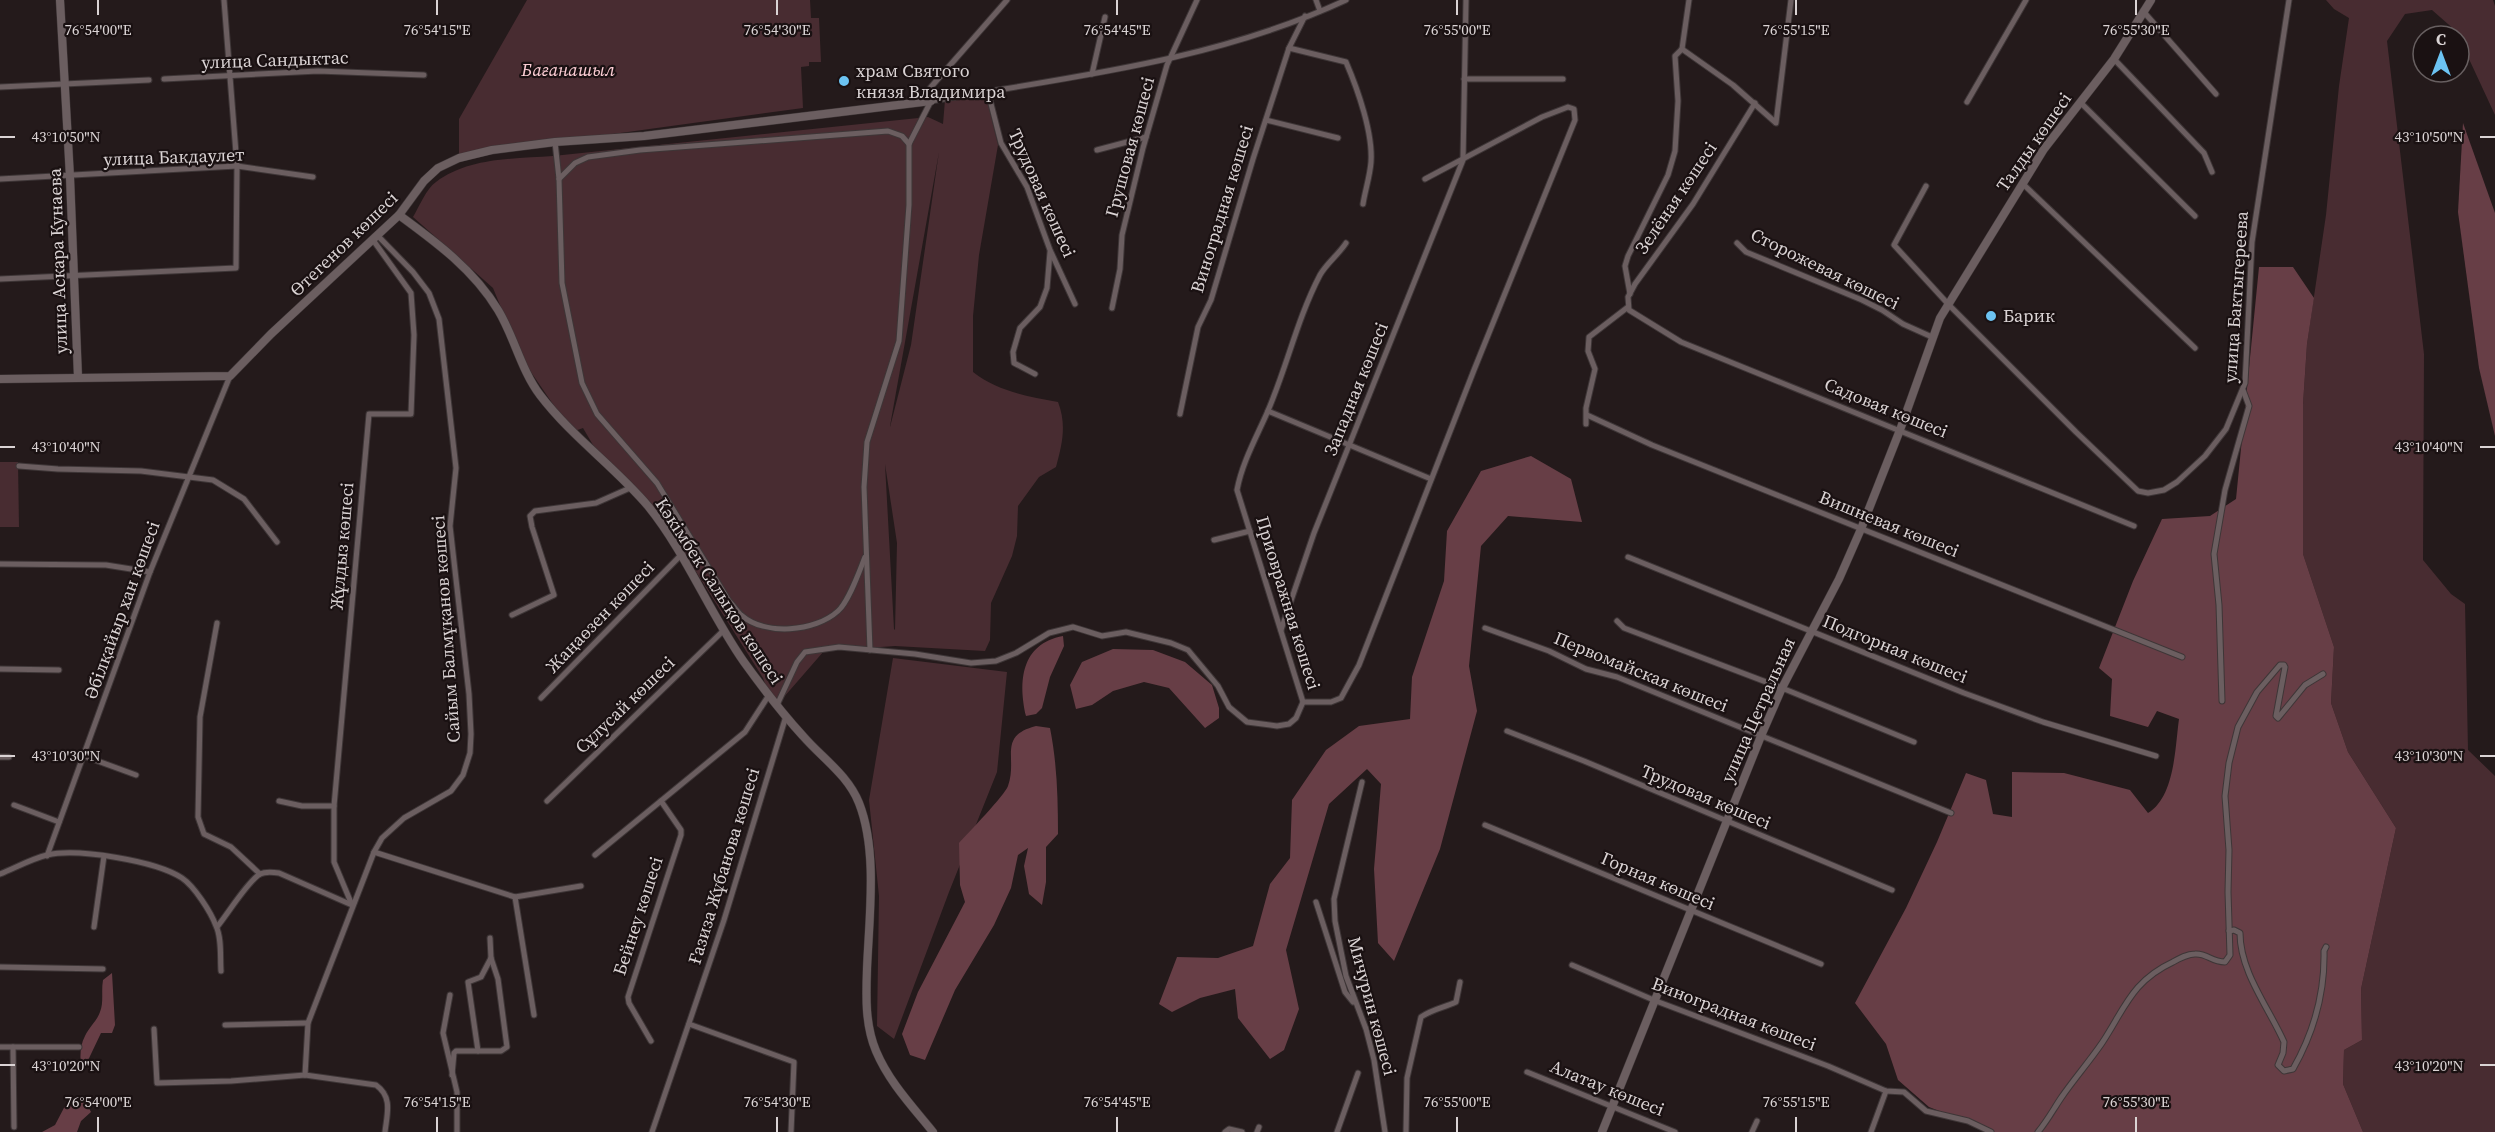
<svg xmlns="http://www.w3.org/2000/svg" width="2495" height="1132" font-family="'Source Serif 4',serif">
<rect width="100%" height="100%" fill="#241a1b"/>
<g fill="#482c31" fill-rule="evenodd">
<polygon points="527,0 810,0 811,18 819,18 821,62 809,62 809,66 801,67 803,108 555,142 459,158 459,119"/>
<polygon points="2326,0 2493,0 2495,6 2495,115 2456,31 2432,10 2405,14 2387,41 2424,354 2423,560 2451,594 2465,604 2468,750 2495,776 2495,1132 2363,1132 2343,1084 2344,1050 2362,1040 2361,989 2396,828 2348,752 2331,703 2334,647 2303,554 2303,404 2307,344 2326,215 2339,86 2349,18 2334,9"/>
<path d="M982,97l6,7 10,41 -19,110 -6,61v56c26,20 54,24 85,30 9,23 4,43 -2,65l-17,10 -21,29 -1,30 -5,20 -21,47 -1,37 -5,11 -90,-5 -71,5 -47,54 -8,-10 -6,-17 -82,-130 -78,-86 -20,-34 -11,4 -50,-73 -29,-71 -80,-71c6,-10 13,-28 23,-35 33,-25 78,-23 117,-26l375,-39 15,7 2,-24zM939,152l-28,193 -21,82v-1zM885,464l12,79 -2,87 -1,-1z"/>
<polygon points="0,462 18,462 19,527 0,527"/>
<polygon points="893,658 1007,672 997,772 949,892 894,1039 877,1026 879,896 869,800"/>
</g>
<g fill="#673e46">
<polygon points="2463,123 2495,213 2495,436 2479,368 2458,212"/>
<path d="M2259,267h34l21,31 -7,46 -4,60v150l31,93 -3,56 17,49 48,76 -35,161 1,51 -18,10 -1,34 20,48h-370l-64,-25 -31,-27 -12,-36 -31,-41 51,-95 31,-66 29,-69 20,7 7,34 19,3v-45l52,1 66,17 18,23c27,-16 27,-66 31,-94l-22,-8 -9,16 -38,-11 2,-37 -13,-11 34,-87 29,-62 48,-3 26,-17z"/>
<polygon points="1531,456 1571,479 1582,522 1508,516 1481,546 1469,666 1477,711 1440,849 1394,961 1378,943 1374,869 1381,784 1367,769 1329,804 1286,950 1299,1009 1284,1050 1270,1059 1238,1018 1235,989 1200,998 1172,1012 1159,1004 1177,957 1218,958 1253,946 1270,884 1290,858 1292,800 1326,750 1359,726 1410,719 1412,677 1444,581 1447,531 1481,471"/>
<path d="M1063,636l1,10 -14,31 -8,31 -6,6 -10,2c-8,-35 -5,-72 37,-80z"/>
<polygon points="1113,649 1153,650 1185,662 1212,685 1219,708 1219,718 1205,728 1169,688 1144,682 1113,691 1092,705 1076,709 1070,685 1082,662"/>
<path d="M1036,726l14,2c7,35 8,70 8,106l-12,13v35l-4,23 -13,-11 -5,-28 4,-18 -10,7 -7,33 -17,37 -39,65 -30,70 -15,-5 -8,-21 16,-42 47,-90 -5,-17 -1,-42c9,-10 46,-48 49,-57 10,-28 -11,-50 28,-60z"/>
<path d="M112,973l3,52 -3,8h-11l-19,40c-2,-12 -3,-26 3,-37 4,-9 12,-15 15,-24 4,-10 1,-21 3,-32z"/>
<polygon points="86,1102 91,1112 81,1121 77,1132 42,1132 55,1125 66,1104"/>
</g>
<g fill="none" stroke-linecap="round" stroke-linejoin="round">
<g stroke="#3e3637" stroke-width="7">
<g id="street">
<polyline points="1316,0 1320,11"/>
<polyline points="2143,11 2216,94"/>
<path d="M1289,48l57,14c12,28 27,71 25,100 -1,14 -6,29 -8,42"/>
<polyline points="1682,49 1733,85 1775,122"/>
<polyline points="1682,49 1689,0"/>
<polyline points="2114,59 2204,153 2212,172"/>
<polyline points="1092,74 1105,17"/>
<polyline points="164,79 318,71 424,75"/>
<polyline points="1464,79 1563,79"/>
<polyline points="0,87 149,80"/>
<polyline points="988,92 1001,143 1027,187 1050,250 1075,304"/>
<polyline points="1967,102 2026,0"/>
<polyline points="2080,102 2195,216"/>
<polyline points="917,103 1007,0"/>
<polyline points="1755,103 1693,204 1635,284 1628,297 1629,310 1681,342 2134,526"/>
<polyline points="1266,120 1338,138"/>
<polyline points="1776,123 1791,0"/>
<path d="M555,142l4,37 3,104 20,100 15,31 60,69 72,118c4,4 8,10 12,14 24,21 74,17 97,-4 11,-10 21,-39 27,-54"/>
<polyline points="1097,150 1146,137"/>
<polyline points="0,179 237,166 313,177"/>
<polyline points="559,179 575,163 588,157 640,150 888,131 902,136 909,144"/>
<polyline points="2023,184 2195,348"/>
<polyline points="1926,186 1894,245 1949,305 2076,432 2138,491 2148,493 2164,490 2177,482 2205,456 2226,429 2245,383 2252,242 2289,0"/>
<polyline points="1737,243 1746,252 1862,300 1882,310 1903,324 1932,337"/>
<polyline points="0,279 236,268 237,166 224,0"/>
<polyline points="1630,294 1625,266 1628,256 1668,175 1675,151 1678,101 1675,56 1682,49"/>
<polyline points="1112,308 1120,269 1122,235 1143,148 1167,65 1197,0"/>
<polyline points="1035,374 1014,363 1013,352 1020,328 1040,307 1047,288 1050,252"/>
<polyline points="1268,411 1431,479"/>
<polyline points="1180,414 1198,327 1211,300 1253,159 1289,48 1305,16"/>
<polyline points="1587,415 1652,445 2182,657"/>
<polyline points="1586,424 1586,408 1595,369 1588,351 1589,337 1628,307"/>
<polyline points="19,466 58,469 141,471 213,480 244,499 277,542"/>
<polyline points="1214,540 1250,531"/>
<polyline points="1628,557 1964,693 2043,722 2156,756"/>
<polyline points="0,564 106,565 150,572"/>
<polyline points="512,615 554,595 532,527 530,516 535,511 596,503 630,488"/>
<polyline points="1617,621 1624,628 1782,688 1914,742"/>
<polyline points="217,623 200,717 198,817 204,834 231,847 260,874"/>
<polyline points="1485,628 1549,651 1586,669 1617,677 1951,813"/>
<polyline points="1281,630 1314,533 1463,160 1466,0"/>
<path d="M870,650l-6,-163 3,-45 32,-101 10,-136v-61l22,-43c140,-24 284,-40 415,-101"/>
<polyline points="0,669 59,670"/>
<polyline points="541,698 680,556"/>
<polyline points="2222,701 2219,605 2214,554 2225,490 2249,406 2243,390"/>
<polyline points="1303,702 1331,702 1341,698 1359,665 1474,370 1575,120 1574,109 1568,107 1542,117 1425,179"/>
<path d="M777,705l20,-43 8,-10 34,-5 76,7 56,9 25,-2 20,-8 33,-20 24,-6 29,9 24,-4 45,11 17,7 30,36 11,21 18,15 30,4 12,-2 7,-6 7,-16 -66,-212c5,-27 19,-52 30,-77 20,-46 30,-94 53,-138 6,-11 19,-21 26,-32"/>
<polyline points="1507,731 1584,761 1892,890"/>
<polyline points="84,756 136,775"/>
<polyline points="0,757 9,757"/>
<polyline points="1362,782 1334,899 1335,921 1346,976 1366,1029 1374,1060 1385,1132"/>
<polyline points="279,801 302,806 334,806"/>
<polyline points="547,801 724,630"/>
<polyline points="14,805 59,822"/>
<polyline points="1485,825 1821,964"/>
<polyline points="374,852 515,897 581,886"/>
<polyline points="595,855 745,732 769,695"/>
<polyline points="47,856 150,572 230,376"/>
<path d="M0,874c15,-6 31,-15 47,-19 31,-7 109,6 135,23 12,8 29,34 34,48 6,12 4,32 5,45"/>
<polyline points="515,897 534,1015"/>
<polyline points="1316,902 1345,992 1353,1002"/>
<polyline points="352,905 334,862 334,806 369,414 411,414 414,335 411,293 373,240"/>
<polyline points="94,927 104,856"/>
<path d="M217,927c10,-12 31,-46 43,-53 6,-3 13,-2 19,-1l73,32"/>
<path d="M2229,931l5,-1 6,3c0,39 29,75 44,109l-1,11 -5,12 6,6 9,-2c21,-37 32,-75 31,-118l2,-4"/>
<polyline points="1572,965 1656,1001 1828,1066 1886,1091 1904,1092 1926,1111 1968,1121 1991,1132"/>
<polyline points="0,967 103,969"/>
<polyline points="450,995 443,1033 457,1092 457,1132"/>
<polyline points="689,1024 794,1062 791,1132"/>
<polyline points="225,1025 308,1023"/>
<path d="M154,1029l3,54 74,-2 74,-6 71,10c17,12 11,29 9,47"/>
<polyline points="651,1041 629,1003 628,997 681,835 681,830 661,801"/>
<polyline points="0,1047 79,1047"/>
<polyline points="13,1047 14,1127"/>
<polyline points="478,1051 468,982 481,977 491,958"/>
<polyline points="1527,1072 1675,1132"/>
<polyline points="305,1075 308,1023 374,852 382,838 404,818 451,791 463,775 470,753 471,734 469,694 450,526 456,468 439,319 429,293 413,272 378,236"/>
<polyline points="452,1075 454,1053 456,1051 501,1051 507,1047 498,979 491,958 490,938"/>
<polyline points="652,1132 724,920 786,716"/>
<polyline points="1225,1132 1229,1129 1242,1132"/>
<polyline points="1257,1132 1259,1127"/>
<polyline points="1337,1132 1358,1073"/>
<path d="M1406,1132l1,-54 14,-61c12,-8 22,-9 35,-15l4,-20"/>
<polyline points="1752,1132 1757,1121"/>
<polyline points="1871,1132 1886,1091"/>
<path d="M2038,1132c9,-11 15,-22 23,-34 13,-19 28,-36 41,-55 23,-35 30,-62 71,-81 7,-4 14,-8 22,-8 12,-1 16,8 30,8l5,-7 -2,-63 1,-42 -4,-54 4,-33 9,-36 19,-35 23,-27h4l1,2 -9,49 2,2 27,-33 18,-11"/>
</g>
</g>
<g stroke="#3e3637" stroke-width="9">
<g id="secondary">
<polyline points="60,0 70,177 78,377"/>
<path d="M399,215c37,27 75,55 99,95 16,26 23,60 42,85 32,42 75,72 108,111 38,47 61,106 96,156 18,25 38,51 59,74 19,22 45,39 56,67 19,48 10,115 8,166 -1,27 -2,56 9,82 13,31 36,55 57,81"/>
<polyline points="0,379 230,376 271,334 399,215 424,181 438,168 459,158 492,150 555,142 644,136 931,101"/>
<polyline points="1602,1132 1761,736 1782,688 1839,579 1861,529 1900,430 1940,318 2044,149 2114,59 2151,0"/>
</g>
</g>
<use href="#street" stroke="#6b5e60" stroke-width="5"/>
<use href="#secondary" stroke="#6b5e60" stroke-width="8"/>
</g>
<path fill="none" stroke="#dad3d4" stroke-width="2" d="M98,0v15M437,0v15M777,0v15M1117,0v15M1457,0v15M1796,0v15M2136,0v15M0,137h15M2480,137h15M0,447h15M2480,447h15M0,756h15M2480,756h15M0,1065h15M2480,1065h15M98,1117v15M437,1117v15M777,1117v15M1117,1117v15M1457,1117v15M1796,1117v15M2136,1117v15"/>
<g fill="#6cc3f2" stroke="#1a1112" stroke-width="2">
<circle cx="844" cy="81" r="6"/>
<circle cx="1991" cy="316" r="6"/>
</g>
<g text-anchor="middle" stroke-width="4.5" stroke-linejoin="round" paint-order="stroke">
<g font-size="18" fill="#dad3d4" stroke="#1a1112">
<text transform="translate(275 60) rotate(-2)" y="6">улица Сандыктас</text>
<text transform="translate(2034 142) rotate(-55)" y="6">Талды көшесі</text>
<text transform="translate(1130 147) rotate(-75)" y="6">Грушовая көшесі</text>
<text transform="translate(174 157) rotate(-2)" y="6">улица Бакдаулет</text>
<text transform="translate(1042 193) rotate(66)" y="6">Трудовая көшесі</text>
<text transform="translate(1676 198) rotate(-56)" y="6">Зелёная көшесі</text>
<text transform="translate(1222 209) rotate(-73)" y="6">Виноградная көшесі</text>
<text transform="translate(344 244) rotate(-44)" y="6">Өтегенов көшесі</text>
<text transform="translate(58 261) rotate(-92)" y="6">улица Аскара Кунаева</text>
<text transform="translate(1825 269) rotate(26)" y="6">Сторожевая көшесі</text>
<text transform="translate(2236 297) rotate(-86)" y="6">улица Бактыгереева</text>
<text transform="translate(1356 389) rotate(-68)" y="6">Западная көшесі</text>
<text transform="translate(1886 408) rotate(22)" y="6">Садовая көшесі</text>
<text transform="translate(1889 524) rotate(22)" y="6">Вишневая көшесі</text>
<text transform="translate(342 546) rotate(-85)" y="6">Жұлдыз көшесі</text>
<text transform="translate(719 591) rotate(57)" y="6">Кәкімбек Салықов көшесі</text>
<text transform="translate(1288 603) rotate(73)" y="6">Приовражная көшесі</text>
<text transform="translate(122 610) rotate(-70)" y="6">Әбілқайыр хан көшесі</text>
<text transform="translate(600 617) rotate(-46)" y="6">Жаңаөзен көшесі</text>
<text transform="translate(446 629) rotate(-94)" y="6">Сайым Балмұқанов көшесі</text>
<text transform="translate(1895 649) rotate(22)" y="6">Подгорная көшесі</text>
<text transform="translate(1641 672) rotate(22)" y="6">Первомайская көшесі</text>
<text transform="translate(625 705) rotate(-44)" y="6">Сұлусай көшесі</text>
<text transform="translate(1758 710) rotate(-66)" y="6">улица Цетральная</text>
<text transform="translate(1706 797) rotate(23)" y="6">Трудовая көшесі</text>
<text transform="translate(724 866) rotate(-73)" y="6">Ғазиза Жұбанова көшесі</text>
<text transform="translate(1658 881) rotate(23)" y="6">Горная көшесі</text>
<text transform="translate(638 916) rotate(-72)" y="6">Бейнеу көшесі</text>
<text transform="translate(1372 1006) rotate(75)" y="6">Мичурин көшесі</text>
<text transform="translate(1734 1014) rotate(21)" y="6">Виноградная көшесі</text>
<text transform="translate(1607 1088) rotate(22)" y="6">Алатау көшесі</text>
</g>
<g font-size="18" font-style="italic" fill="#fdced5" stroke="#1a1112">
<text x="568" y="76">Бағанашыл</text>
</g>
<g font-size="18" fill="#dad3d4" stroke="#1a1112" text-anchor="start">
<text x="856" y="77">храм Святого<tspan x="856" dy="21">князя Владимира</tspan></text>
<text x="2003" y="322">Барик</text>
</g>
</g>
<g font-size="15" text-anchor="middle" fill="#dad3d4" stroke="#1a1112" stroke-width="4.5" stroke-linejoin="round" paint-order="stroke">
<text x="98" y="35">76°54'00"E</text>
<text x="437" y="35">76°54'15"E</text>
<text x="777" y="35">76°54'30"E</text>
<text x="1117" y="35">76°54'45"E</text>
<text x="1457" y="35">76°55'00"E</text>
<text x="1796" y="35">76°55'15"E</text>
<text x="2136" y="35">76°55'30"E</text>
<text x="66" y="142">43°10'50"N</text>
<text x="2429" y="142">43°10'50"N</text>
<text x="66" y="452">43°10'40"N</text>
<text x="2429" y="452">43°10'40"N</text>
<text x="66" y="761">43°10'30"N</text>
<text x="2429" y="761">43°10'30"N</text>
<text x="66" y="1071">43°10'20"N</text>
<text x="2429" y="1071">43°10'20"N</text>
<text x="98" y="1107">76°54'00"E</text>
<text x="437" y="1107">76°54'15"E</text>
<text x="777" y="1107">76°54'30"E</text>
<text x="1117" y="1107">76°54'45"E</text>
<text x="1457" y="1107">76°55'00"E</text>
<text x="1796" y="1107">76°55'15"E</text>
<text x="2136" y="1107">76°55'30"E</text>
</g>
<g transform="translate(2441 54)"><circle r="28" fill="#1a1112" stroke="#675f60" stroke-width="1.5"/>
<path d="M0-4.5L10 22L0 15L-10 22Z" fill="#6cc3f2"/>
<text y="-9" font-size="16" font-weight="bold" text-anchor="middle" fill="#dad3d4">С</text>
</g>
</svg>
